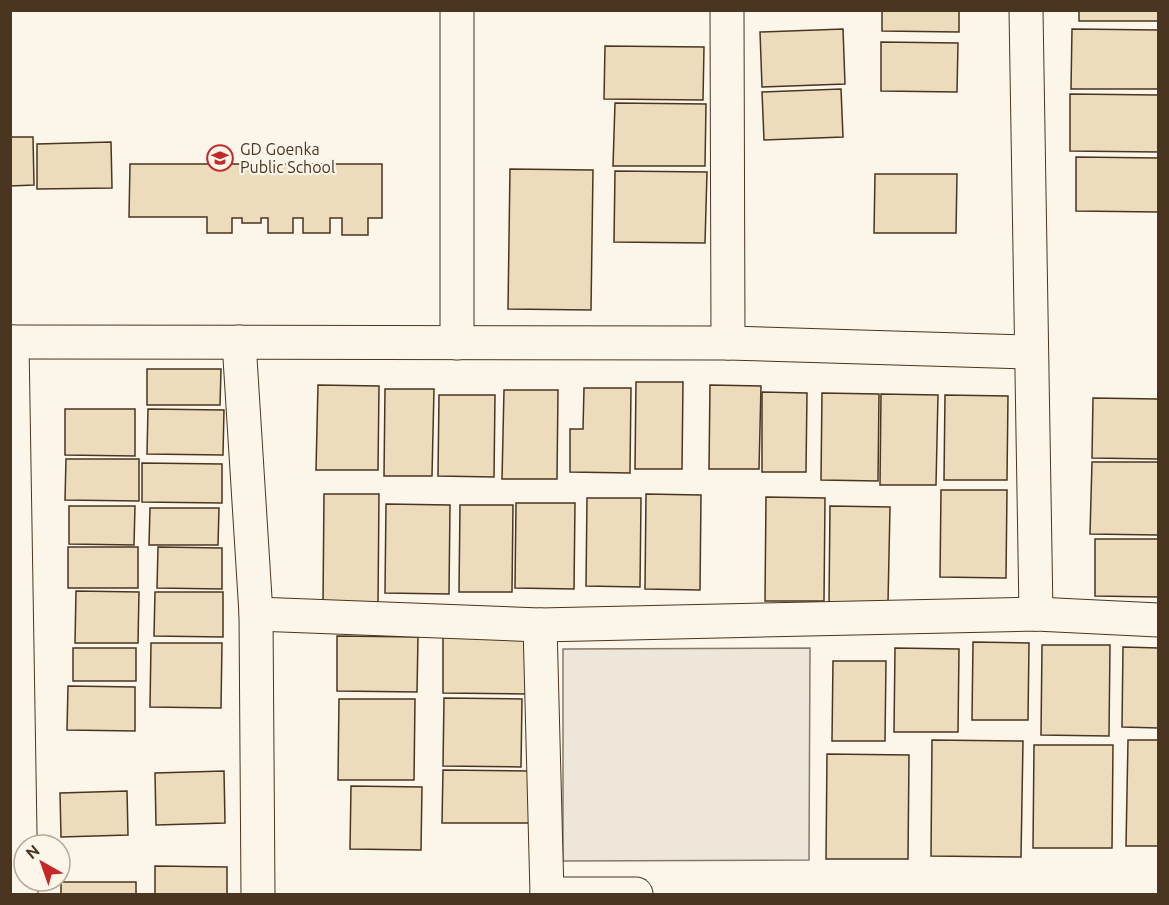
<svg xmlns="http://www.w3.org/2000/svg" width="1169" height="905" font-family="Ubuntu,sans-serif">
<rect width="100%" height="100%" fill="#fbf6e9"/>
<polygon fill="#ede6d9" stroke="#887966" stroke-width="1.5" points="810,648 809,860 563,861 563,649"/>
<g fill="#ecdcbc" stroke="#4a3520" stroke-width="1.5">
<polygon points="882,10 959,10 959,32 882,31"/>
<rect x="1079" y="10" width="79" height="11"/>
<polygon points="843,29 845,84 762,87 760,32"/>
<polygon points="1072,29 1158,30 1158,89 1071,89"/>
<polygon points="881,42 958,43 957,92 881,91"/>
<polygon points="605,46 704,47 703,100 604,99"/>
<polygon points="841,89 843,137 764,140 762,92"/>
<polygon points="1070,94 1158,95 1158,152 1070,151"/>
<polygon points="615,103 706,104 705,166 613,166"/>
<polygon points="10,137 33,137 34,185 10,186"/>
<polygon points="111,142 112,188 37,189 37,144"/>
<polygon points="1076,157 1158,158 1158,212 1076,211"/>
<polygon points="130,164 382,164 382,218 368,218 368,235 342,235 342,218 330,218 330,233 303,233 303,218 293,218 293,233 268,233 268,218 261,218 261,223 242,223 242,218 232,218 232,233 207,233 207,217 129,217"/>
<polygon points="510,169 593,170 591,310 508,309"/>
<polygon points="615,171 707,172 705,243 614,242"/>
<polygon points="875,174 957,174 956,233 874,233"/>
<polygon points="147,369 221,369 220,405 147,405"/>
<polygon points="636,382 683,382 682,469 635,469"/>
<polygon points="318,385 379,386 378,470 316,470"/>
<polygon points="710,385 761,386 759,469 709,469"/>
<polygon points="584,388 631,388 630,473 570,472 570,429 583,429"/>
<polygon points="385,389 434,389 432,476 384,476"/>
<polygon points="504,390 558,390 557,479 502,479"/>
<polygon points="762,392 807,393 806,472 762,472"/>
<polygon points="822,393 879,394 878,481 821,480"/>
<polygon points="881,394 938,395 936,485 880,485"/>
<polygon points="439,395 495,395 494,477 438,476"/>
<polygon points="945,395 1008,396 1007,480 944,480"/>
<polygon points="1093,398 1158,399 1158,459 1092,458"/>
<polygon points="65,409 135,409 135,456 65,455"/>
<polygon points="148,409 224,410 223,455 147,454"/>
<polygon points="66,459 139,459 139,501 65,500"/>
<polygon points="1092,462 1158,462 1158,535 1090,534"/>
<polygon points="142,463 222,464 222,503 142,502"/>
<polygon points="941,490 1007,490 1006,578 940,577"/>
<polygon points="324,494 379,494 378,604 323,603"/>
<polygon points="646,494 701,495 700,590 645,589"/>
<polygon points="766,497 825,498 824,601 765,601"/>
<polygon points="587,498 641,498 640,587 586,586"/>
<polygon points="516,503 575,503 574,589 515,588"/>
<polygon points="386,504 450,505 449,594 385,593"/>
<polygon points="460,505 513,505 512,592 459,592"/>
<polygon points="69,506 135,506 134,545 69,544"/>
<polygon points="830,506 890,507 888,603 829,603"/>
<polygon points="150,508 219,508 218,545 149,545"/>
<polygon points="1095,539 1158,539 1158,597 1095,596"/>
<rect x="68" y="547" width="70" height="41"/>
<polygon points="158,547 222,548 222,589 157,588"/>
<polygon points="76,591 139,592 138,643 75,643"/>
<polygon points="155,592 223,592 223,637 154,636"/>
<polygon points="443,635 527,636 526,694 443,693"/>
<polygon points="337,636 418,637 417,692 337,691"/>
<polygon points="973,642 1029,643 1028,720 972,720"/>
<polygon points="151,643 222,643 221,708 150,707"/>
<polygon points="1042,645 1110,645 1109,736 1041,735"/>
<polygon points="1123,647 1158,648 1158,728 1122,727"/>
<rect x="73" y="648" width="63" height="33"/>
<polygon points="895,648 959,649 958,732 894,732"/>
<polygon points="833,661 886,661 885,741 832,741"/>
<polygon points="68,686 135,687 135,731 67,730"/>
<polygon points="444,698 522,699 521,767 443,766"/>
<polygon points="339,699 415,699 414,780 338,780"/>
<polygon points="932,740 1023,741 1021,857 931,856"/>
<polygon points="1128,740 1158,740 1158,846 1126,846"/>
<polygon points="1034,745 1113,745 1112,848 1033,848"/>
<polygon points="827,754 909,755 908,859 826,859"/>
<polygon points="443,770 529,771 529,823 442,823"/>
<polygon points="224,771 225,823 156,825 155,773"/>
<polygon points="351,786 422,787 421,850 350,849"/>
<polygon points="127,791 128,835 61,837 60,793"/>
<polygon points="155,866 227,867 227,894 155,894"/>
<rect x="61" y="882" width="75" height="12"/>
</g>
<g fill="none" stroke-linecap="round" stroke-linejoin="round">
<g stroke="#4a3520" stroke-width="35">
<g id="minor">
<polyline points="457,10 457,343"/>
<polyline points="727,10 728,343"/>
<polyline points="1026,10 1036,614"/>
<polyline points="10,342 728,343 1030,352"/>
<polyline points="12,342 21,894"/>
<polyline points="239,342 256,614 258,894"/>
<polyline points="256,614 540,625 1036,614 1158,620"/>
<polyline points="540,625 547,894"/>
<polyline points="547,894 636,894"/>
</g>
</g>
<use href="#minor" stroke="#fbf6e9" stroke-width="33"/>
</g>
<defs>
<g id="school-ring" transform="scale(1.35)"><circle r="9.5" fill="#fbf6e9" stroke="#c62828" stroke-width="1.5"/><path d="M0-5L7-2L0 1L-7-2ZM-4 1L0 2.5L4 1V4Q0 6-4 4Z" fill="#c62828"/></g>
</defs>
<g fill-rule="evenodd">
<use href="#school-ring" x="220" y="158"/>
</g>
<g text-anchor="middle" stroke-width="4.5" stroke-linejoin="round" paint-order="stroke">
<g font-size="16" fill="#4a3520" stroke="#fbf6e9" text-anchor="start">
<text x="240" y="155">GD Goenka<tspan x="240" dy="18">Public School</tspan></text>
</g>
</g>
<rect width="1169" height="905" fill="none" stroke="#4a3520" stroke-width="24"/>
<g transform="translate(42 863) rotate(320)"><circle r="28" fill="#fbf6e9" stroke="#b4a999" stroke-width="1.5"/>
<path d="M0-4.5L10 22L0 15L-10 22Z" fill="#c62828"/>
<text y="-9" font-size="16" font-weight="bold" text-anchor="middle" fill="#4a3520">N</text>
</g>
</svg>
